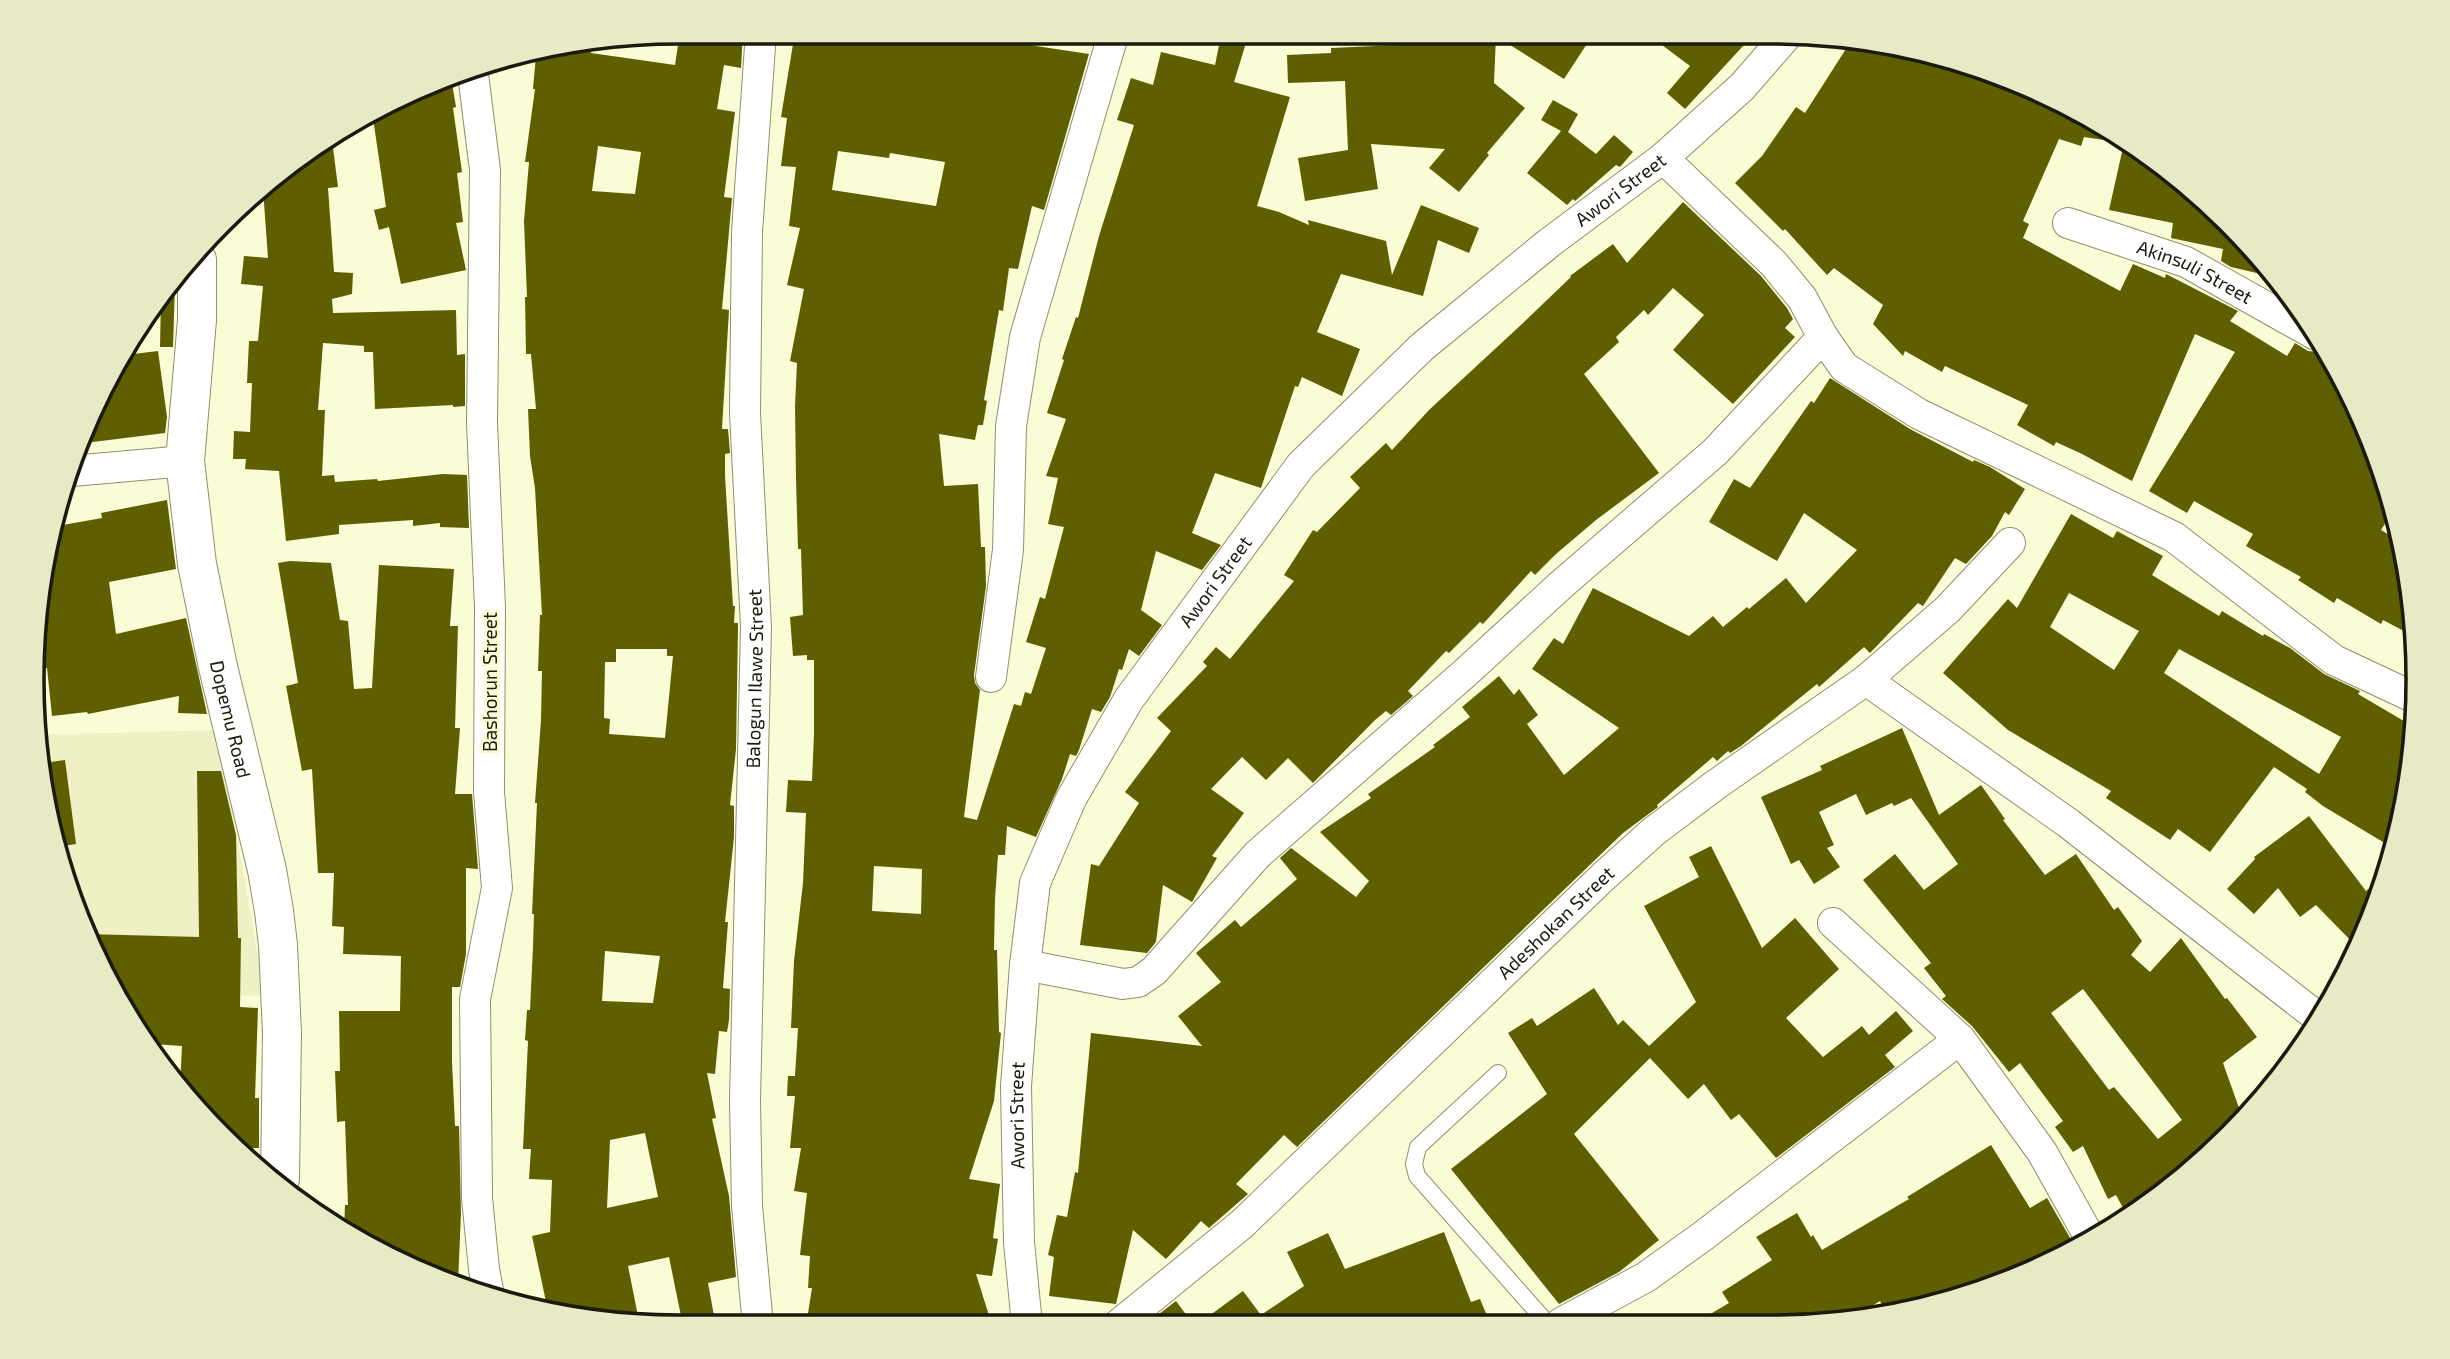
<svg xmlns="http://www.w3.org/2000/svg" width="2450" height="1359" font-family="'Exo 2',sans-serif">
<rect width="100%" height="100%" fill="#fafcd6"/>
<polygon fill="#eff0c3" points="218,730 265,996 120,990 81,927 36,735"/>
<g fill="#5f5e01" fill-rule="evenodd">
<path d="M680,32h63l-2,36 -17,-3 -7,44 18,3 -11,85 8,1 -10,111 7,1 -7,119h6l2,24 -5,1v22l8,130h2l-1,17h4v4l-2,122 -6,56 4,1v31l-9,85h3l-5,66 7,1 -1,31 -2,12 -8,-1 -4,43 -8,-1 9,45 -4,1 17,77 7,81 -28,6 7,38 -32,5 -14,-69 -41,9 12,60h-2l-90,-15 -16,-75 18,-4 2,-52 -23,-1 2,-30h-8l5,-108 -3,-1 2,-30h3l3,-63 1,-33h-2l5,-111h-2l6,-83 1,-49h-4l2,-56h2l-7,-127 -5,-32 -2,-47h8l-5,-55h-5l-1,-57h2l-3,-76 5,-59h-4l10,-73h-2l3,-34 56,-9 -1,7 84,12zM598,146l43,6 -6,42 -43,-3zM616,649h51v7h6l-8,82 -56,-4 1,-15 -6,-1 1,-56h11zM605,951l55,5 -7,47 -51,-2zM645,1133l13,64 -51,11 3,-68z"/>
<path d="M795,32h197l-2,7 99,15 -45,156 -12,-4 -14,63 -9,-1 -6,43 -4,-1 -15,90 3,1 -4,24h-5l-3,15 -36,-6 5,52 34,-2 3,63h4l1,39 -12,89 1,8 5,7 -16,127 13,3 37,-116 7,2 4,-14 6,2 15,-46 -20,-6 14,-45 5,2 19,-72 -16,-3 10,-46 -12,-2 20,-57 -19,-6 17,-53 -2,-1 14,-42 2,1 21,-82 35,-111 -17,-5 14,-42 22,7 8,-33 54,13 6,-29 25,7 -12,39 56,15 -33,109 22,6 30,13 -1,-5 78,21 6,34 29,-70 58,23 -10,25 -31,-13 -15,56 -82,-22 -24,58 43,17 -18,47 -40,-19 -4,10 -3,-1 -34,102 -46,-15 -23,60 29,12 -19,25 -46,-19 -15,59 21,15 -23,31 -10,-7 -7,21 -3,-1 -9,28 -9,15 -9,-3 -13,41 -3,6 -6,-2 -8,25 -26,58 -29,-11 -2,29h-7l-3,44 -1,51h3l2,82 2,1 -7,68 -25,78 31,5 -7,54 5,1 -6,37 -16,-2 16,51 -186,1 6,-38h-4l2,-32 -10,-1 7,-62 -13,-2 7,-43h-11l5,-52h-8l1,-20h7l3,-48h-7l3,-67 9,-78 3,-70 -20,-1 2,-32 24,1 2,-47v-74h-7v-5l-14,1 -3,-39 13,-2 -2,-66h-3l-2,-70 -1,-73 2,-43 -7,-2 14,-72 -17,-4 13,-57 -11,-2 7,-59 -15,-1 6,-48 -6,-1zM838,151l51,7 1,-5 55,9 -9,44 -104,-16zM874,866l48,3 -1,45 -49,-3z"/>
<polygon points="1420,32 1594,33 1564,79 1496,36 1494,83 1525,108 1487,153 1489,155 1459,192 1429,168 1445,149 1371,144 1378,189 1305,201 1298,158 1348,150 1345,81 1288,83 1287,55 1331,53 1331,48 1420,44"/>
<polygon points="1671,33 1755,33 1685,109 1667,93 1690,66 1662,45"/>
<polygon points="1851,41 1978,66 2095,119 2198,193 2278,278 2231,267 2221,261 2223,249 2171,238 2173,223 2109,210 2124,143 2084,137 2081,146 2059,139 2023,221 2029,224 2023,238 2120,291 2133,264 2165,278 2166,274 2238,311 2230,321 2287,356 2295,343 2308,351 2318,352 2331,360 2352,393 2395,508 2381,530 2401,542 2417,638 2383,620 2381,624 2337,598 2334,603 2298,580 2301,577 2246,546 2253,534 2194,501 2187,513 2149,491 2235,352 2195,334 2132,481 2082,454 2056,442 2054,446 2017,425 2028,405 1945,366 1942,372 1905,351 1903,356 1873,324 1883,305 1834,268 1827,275 1785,229 1783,231 1735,183 1762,156 1796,107 1805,113"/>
<polygon points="451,77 456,107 453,108 462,172 457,173 463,222 456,223 466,270 401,284 389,227 379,230 374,210 386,207 373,118"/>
<polygon points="1553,100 1578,114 1568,132 1596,154 1614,135 1633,152 1620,167 1616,165 1575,201 1573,199 1567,205 1527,173 1561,131 1541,120"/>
<polygon points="332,140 338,187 328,188 334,272 353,273 352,294 332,299 333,313 456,310 457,355 465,354 465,406 453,407 453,405 375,409 373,352 364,352 364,346 323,343 318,410 325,410 322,476 334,475 335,482 377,479 378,481 443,474 467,475 469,528 440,527 440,523 413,526 413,520 339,525 339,534 286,541 279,471 245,469 246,459 233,459 234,431 250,432 252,383 247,383 249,341 258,341 263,286 241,284 244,256 268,258 263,189 285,165"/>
<polygon points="1683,202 1761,276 1787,308 1793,319 1785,328 1795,337 1733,404 1673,350 1704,315 1673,288 1648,315 1644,310 1616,337 1619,342 1584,374 1659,473 1596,520 1556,554 1535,575 1531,571 1483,624 1480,622 1449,653 1446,651 1408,691 1413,696 1391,715 1386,711 1375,720 1313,783 1288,758 1266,780 1242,757 1211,789 1244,813 1212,856 1217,858 1192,902 1163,885 1156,942 1147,953 1080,945 1091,864 1099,866 1139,803 1125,792 1171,731 1157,718 1207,666 1203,662 1216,647 1230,659 1294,581 1284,575 1313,530 1317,532 1360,488 1350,477 1386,443 1392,450 1429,410 1522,324 1571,277 1570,276 1613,244 1627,263"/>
<polygon points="175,283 173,347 160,347 161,297"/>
<polygon points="158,351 167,417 165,433 85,443 125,355"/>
<polygon points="1830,378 1910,429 1973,462 1974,460 1990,467 2025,489 2009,515 2005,512 1992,536 1966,564 1955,558 1923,606 1918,603 1870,653 1864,647 1819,687 1817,684 1741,746 1730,753 1728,751 1717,761 1713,757 1657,805 1658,807 1623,833 1297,1147 1284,1135 1236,1184 1248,1194 1209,1228 1201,1221 1166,1259 1133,1230 1116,1304 1049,1296 1054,1257 1048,1255 1057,1215 1067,1217 1075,1172 1078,1173 1091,1033 1202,1046 1178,1016 1221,982 1196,953 1235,920 1241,927 1297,879 1280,858 1291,848 1356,897 1369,881 1320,832 1371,798 1368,794 1435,747 1433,745 1470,717 1462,707 1499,676 1514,695 1519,689 1538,715 1527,724 1564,775 1619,728 1532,669 1554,638 1563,644 1593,588 1689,636 1713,616 1723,627 1747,607 1749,609 1786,578 1806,603 1857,550 1804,513 1777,561 1709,522 1734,479 1750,488 1811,401 1814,403"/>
<polygon points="167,500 176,569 109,582 116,634 186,618 207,714 178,713 179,696 88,714 87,712 52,716 47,668 38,669 52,527 102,518 101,513"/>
<path d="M2071,514l42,24 4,-7 46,25 -11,19 67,41 3,-5 41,25 1,-2 26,14 34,26 36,17 -2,3 56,33 -1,37 -20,84 -70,-42 -18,-14 2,-3 -33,-22 -64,85 -32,-23 -8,11 -64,-42 5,-7 -103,-61 -65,-57 65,-74 9,9zM2069,593l70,38 -25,39 -64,-43zM2179,649l162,88 -22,37 -155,-101z"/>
<polygon points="290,561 331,563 340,620 348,621 354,689 372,688 379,565 454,569 450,626 458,626 455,728 460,728 455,794 472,794 478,869 466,868 466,954 460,987 452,987 452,1061 455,1126 459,1126 461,1213 458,1283 355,1240 344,1232 345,1205 348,1205 345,1121 337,1122 335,1071 340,1071 339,1011 400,1011 401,956 343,954 344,927 332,926 334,873 318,873 312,769 302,771 286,686 298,683 278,563"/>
<path d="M1902,728l37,87 42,-30 24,34 -2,1 42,55 31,-21 38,56 4,-3 24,34 -11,14 19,17 31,-34 44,61 2,-1 30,39 -34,26 20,56 -14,18 -100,82 -13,-24 -8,4 -25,-53 -10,6 -18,-25 8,-6 -43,-58 -11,9 -37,-46 -30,-27 4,-3 -22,-28 7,-5 -68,-83 32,-26 29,36 34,-26 -47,-66 -17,8 -2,-3 -26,12 -10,-21 -37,18 15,33 -7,3 13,19 -26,17 -15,-24 -8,4 -30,-67 61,-27 -2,-4zM2083,989l99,131 -24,19 -44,-52 -5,3 -58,-77z"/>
<polygon points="65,760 76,844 62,846 43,763"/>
<polygon points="197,771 221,771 236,835 238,938 241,938 240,1007 258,1008 255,1098 259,1098 259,1148 242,1148 196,1110 197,1091 182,1090 180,1087 182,1046 153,1044 85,934 199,937"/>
<polygon points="2309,816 2366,891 2388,871 2384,888 2357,947 2316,905 2300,917 2278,888 2254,914 2227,889 2255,859 2254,857"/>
<polygon points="1711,846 1762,948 1795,918 1839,969 1786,1018 1823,1057 1862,1026 1869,1035 1896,1011 1913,1031 1885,1055 1895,1067 1776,1158 1739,1114 1731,1120 1704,1084 1688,1099 1650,1058 1574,1134 1659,1240 1619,1272 1559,1304 1451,1169 1547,1094 1508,1033 1532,1018 1537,1026 1594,988 1618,1025 1623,1020 1649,1046 1696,1002 1644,906 1699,877 1689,857"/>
<polygon points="1991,1145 2030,1208 2047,1198 2073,1243 1979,1293 1887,1314 1880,1301 1846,1322 1695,1323 1729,1303 1722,1292 1772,1260 1756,1237 1797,1213 1811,1237 1813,1235 1822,1250 1909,1199 1907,1197"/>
<polygon points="1444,1232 1471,1302 1480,1299 1490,1323 1198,1324 1243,1291 1261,1315 1304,1286 1287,1252 1328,1233 1345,1269"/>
<polygon points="1176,1301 1193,1324 1146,1324"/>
</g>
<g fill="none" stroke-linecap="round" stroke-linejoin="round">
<g stroke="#8f906d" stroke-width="18">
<polyline id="service" points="1498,1073 1418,1147 1414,1164 1417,1176 1547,1323"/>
</g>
<g stroke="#8f906d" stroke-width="32">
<g id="minor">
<polyline points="472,66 485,170 482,423 490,607 489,792 497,888 475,999 477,1198 484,1269 489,1296"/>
<polyline points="1663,158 1774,264 1802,298 1823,337 1844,367 1919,414 2174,537 2334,660 2415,698"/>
<path id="s1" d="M2068,223l118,39 130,73"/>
<polyline points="72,471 185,461"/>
<polyline points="991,677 1008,550 1011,426 1025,337 1114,32"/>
<polyline points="1866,680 2068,823 2320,1019"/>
<polyline points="1833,923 1960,1039 2042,1152 2090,1238"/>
<polyline points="1025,965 1123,984 1138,982 1154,971 1258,854 1464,674 1562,584 1715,452 1823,337"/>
<polyline points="1561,1323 1646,1277 1703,1236 1960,1039"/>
<path id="s2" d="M1027,1325l-8,-83 -3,-156 9,-121 10,-82 36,-84 58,-100 172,-234 121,-118 127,-104 114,-85 79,-71 47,-54"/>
<path id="s3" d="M1118,1325l124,-101 361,-347 50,-45 61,-46 152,-106 82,-71 62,-66"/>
<path id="s4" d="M758,1326l-11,-120 -2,-105 11,-474 -11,-214 2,-181 14,-200"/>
</g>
</g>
<g stroke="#8f906d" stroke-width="40">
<g id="secondary">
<path id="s5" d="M197,260v60l-12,141 12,103 21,103 49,203 7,41 4,34 4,88 -2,146"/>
</g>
</g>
<use href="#service" stroke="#fff" stroke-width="16"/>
<use href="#minor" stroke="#fff" stroke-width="30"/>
<use href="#secondary" stroke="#fff" stroke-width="38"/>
</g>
<g text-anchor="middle" stroke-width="7" stroke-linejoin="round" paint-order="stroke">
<g font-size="19" fill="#1a1a0d" stroke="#fafcd6">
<text dy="7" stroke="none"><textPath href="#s2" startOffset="1363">Awori Street</textPath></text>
<text dy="7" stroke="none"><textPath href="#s1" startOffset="136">Akinsuli Street</textPath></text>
<text dy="7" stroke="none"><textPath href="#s2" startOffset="796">Awori Street</textPath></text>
<text dy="7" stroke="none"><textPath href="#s4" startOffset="648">Balogun Ilawe Street</textPath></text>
<text transform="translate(490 682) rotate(-90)" y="7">Bashorun Street</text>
<text dy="7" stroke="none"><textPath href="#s5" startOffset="464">Dopemu Road</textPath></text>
<text dy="7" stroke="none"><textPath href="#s3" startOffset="595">Adeshokan Street</textPath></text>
<text dy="7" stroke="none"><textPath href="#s2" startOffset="210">Awori Street</textPath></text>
</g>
</g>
<path d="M0 0H2450V1359H0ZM679 44H1771A635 635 0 0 1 2406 679V680A635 635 0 0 1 1771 1315H679A635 635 0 0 1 44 680V679A635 635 0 0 1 679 44Z" fill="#e8eac6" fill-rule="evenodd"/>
<path fill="none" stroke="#1a1a0d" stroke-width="3.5" d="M679 44H1771A635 635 0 0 1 2406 679V680A635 635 0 0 1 1771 1315H679A635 635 0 0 1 44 680V679A635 635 0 0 1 679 44Z"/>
</svg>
